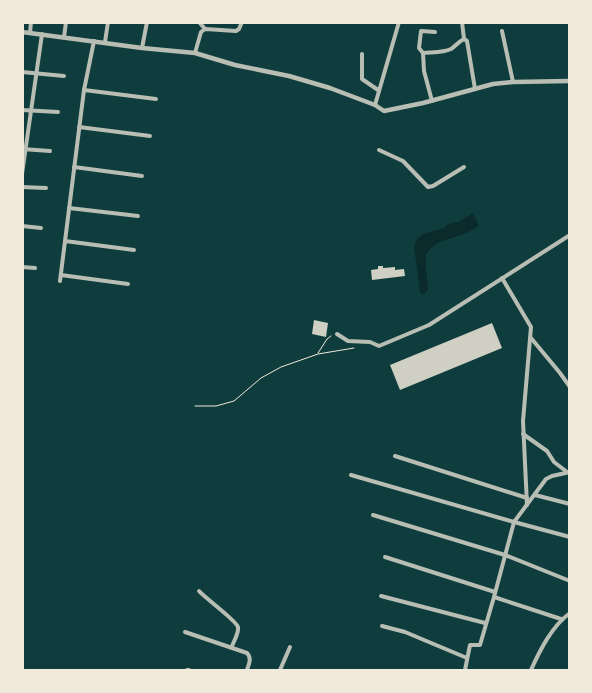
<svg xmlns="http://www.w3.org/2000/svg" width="592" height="693" font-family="Quicksand,sans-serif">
<rect width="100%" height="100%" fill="#0f3d3e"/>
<path fill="#0a2a2b" d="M473,213l6,13c-6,3 -12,7 -18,9 -14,5 -26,6 -35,19v12l2,24 -5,5 -3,-2 -6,-47 4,-8 5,-4 21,-6 6,-5 8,-1z"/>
<g fill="#cfcfc3">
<polygon points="378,266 383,266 383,268 395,267 395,270 404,269 405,276 372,280 371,270 378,269"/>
<polygon points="314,320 328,323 326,337 312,334"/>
<polygon points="492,323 502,348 400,390 390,365"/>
</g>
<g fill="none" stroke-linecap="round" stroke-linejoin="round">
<g stroke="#f1e9da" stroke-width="1">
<polyline points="318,353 327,339 331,336"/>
<polyline points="195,406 216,406 234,401 261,378 281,367 318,354 354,348"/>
</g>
<g stroke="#b8beb3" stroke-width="4">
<polyline points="199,22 205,29"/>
<polyline points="462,22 464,39"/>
<polyline points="502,31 513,82"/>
<polyline points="30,33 31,22"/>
<polyline points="64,37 66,22"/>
<polyline points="105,42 108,22"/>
<polyline points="142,48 147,22"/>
<polyline points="195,53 201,32 205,29 236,31 239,29 242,22"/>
<path d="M423,53c8,-1 20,0 28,-4 5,-3 7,-7 13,-10l3,2 8,48"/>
<polyline points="362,54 362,79 378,90"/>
<polyline points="22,72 64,76"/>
<polyline points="84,90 156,99"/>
<polyline points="432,101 424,71 423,53 419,48 421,31 435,32"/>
<polyline points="375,105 399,22"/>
<polyline points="22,110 58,112"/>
<polyline points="79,127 150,136"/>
<polyline points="22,149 50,151"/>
<polyline points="379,150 403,161 428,187 433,186 464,167"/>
<polyline points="74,167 142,176"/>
<polyline points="22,174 42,34"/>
<polyline points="22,187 46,188"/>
<polyline points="69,208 138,216"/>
<polyline points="22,226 41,228"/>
<polyline points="65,241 134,250"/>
<polyline points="22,267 35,268"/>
<polyline points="61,275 128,284"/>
<polyline points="502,278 531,327 523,421 527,505"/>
<polyline points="60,281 84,90 94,41"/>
<polyline points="337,334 348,341 370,342 379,346 429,325 570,235"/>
<polyline points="531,338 560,373 570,387"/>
<polyline points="523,434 547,451 554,462 567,472"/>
<polyline points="395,456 527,498"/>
<polyline points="570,472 552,476 546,479 514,522 570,537"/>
<polyline points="351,475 514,522 494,597 561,619"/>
<polyline points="535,495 570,504"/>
<polyline points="373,515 505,555 570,581"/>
<polyline points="385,557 495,592"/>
<path d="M199,591c6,7 38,30 39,36 1,6 -4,14 -6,19"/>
<polyline points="381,596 485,623"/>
<polyline points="382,626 405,632 467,658"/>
<path d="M185,632l62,21c5,5 2,11 0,17"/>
<polyline points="187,670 189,670"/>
<polyline points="280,670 290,647"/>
<polyline points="465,670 470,645 480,645 494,597"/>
<path d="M531,670c9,-20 21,-44 39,-57"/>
</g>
<polyline stroke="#b8beb3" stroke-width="4.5" points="22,32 142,48 195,53 235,65 289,76 330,88 375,105 384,111 423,103 493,84 513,82 570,81"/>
</g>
<rect width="592" height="693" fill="none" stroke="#f1e9da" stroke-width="48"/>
</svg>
